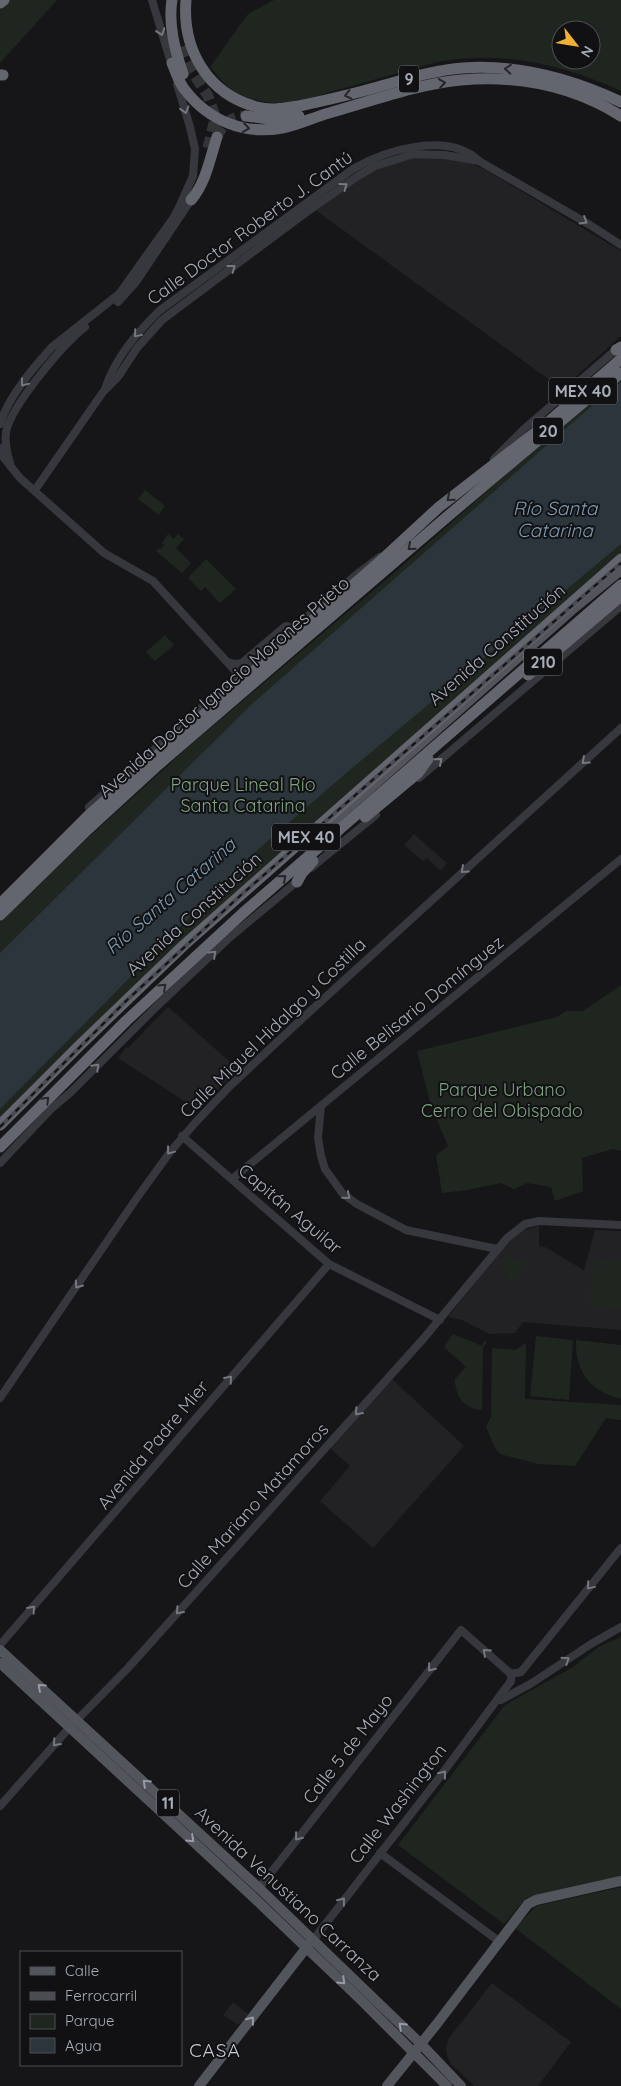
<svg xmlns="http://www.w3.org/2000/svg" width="621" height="2086" font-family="Quicksand,sans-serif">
<rect width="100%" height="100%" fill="#161618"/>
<g fill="#222225">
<polygon points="437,155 465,160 489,172 621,251 621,336 562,389 314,209 363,174 407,156"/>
<polygon points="414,834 447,863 441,871 427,858 423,861 404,845"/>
<polygon points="168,1007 238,1069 198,1110 118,1058 126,1047 128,1048"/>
<polygon points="539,1226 539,1246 545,1247 584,1270 595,1230 621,1231 621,1330 523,1322 515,1333 489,1334 462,1320 448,1317 505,1244 523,1230"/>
<polygon points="392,1379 464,1446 373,1548 320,1501 350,1466 330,1448"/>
<polygon points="492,1983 571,2042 538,2086 474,2086 451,2064 447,2056 446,2048 449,2038"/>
<polygon points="233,2002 248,2014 242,2023 237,2024 223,2015"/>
</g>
<g fill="#1e261f" fill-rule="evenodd">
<polygon points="9,0 57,0 0,63 0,8"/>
<path d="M274,0h347v91c-58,-26 -114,-40 -178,-30 -21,4 -42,12 -63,17 -27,8 -54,14 -80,24 -22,2 -50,1 -68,-12 -9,-6 -15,-16 -22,-23l38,-53zM561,30h30v30h-30z"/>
<polygon points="621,379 621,557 258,878 0,1123 0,918 188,747 395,572 578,411"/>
<polygon points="145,490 165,506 159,515 138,499"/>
<polygon points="168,534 174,539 178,534 184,539 176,548 191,563 182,573 156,551 158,548 161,549 164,545 162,543"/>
<polygon points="206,559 236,589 220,603 205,587 201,591 188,578"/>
<polygon points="165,635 174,645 155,661 146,652"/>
<polygon points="621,985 621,1151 613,1149 582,1158 583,1191 555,1201 551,1187 527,1183 514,1189 501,1183 467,1190 442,1193 436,1155 448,1146 431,1106 417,1051 557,1017 566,1011 583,1011"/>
<polygon points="509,1256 512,1256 512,1259 528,1260 512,1286 501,1266"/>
<polygon points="594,1259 621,1262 621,1309 589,1306"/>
<path d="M453,1334l29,12 2,-5h3l-4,7 -1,62c-18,-1 -27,-14 -27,-31l11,-12 -22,-20z"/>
<polygon points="536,1336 573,1340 569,1400 530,1396"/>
<path d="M576,1340l45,5v54c-31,-8 -46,-27 -45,-59z"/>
<polygon points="526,1343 525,1399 621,1405 621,1420 606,1418 575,1466 538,1464 500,1454 495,1448 486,1427 491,1417 492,1348 516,1350"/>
<polygon points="621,1637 621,1876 526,1898 504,1924 398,1845 505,1705 573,1667 600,1646"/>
<polygon points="621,1887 621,2009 515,1928 536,1906"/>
</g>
<polygon fill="#2c353c" points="621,382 621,544 345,774 246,860 0,1109 0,953 252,704 596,402"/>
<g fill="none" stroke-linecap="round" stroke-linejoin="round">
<g stroke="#333438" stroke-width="11" stroke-dasharray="11 5.5" stroke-linecap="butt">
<polyline points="181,47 190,68 208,96 214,113 214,123 207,152"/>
<path d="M217,137c5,-13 15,-21 29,-21"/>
</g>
<g stroke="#37383d" stroke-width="8">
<polyline points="152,0 172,66"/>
<polyline points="118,302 136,282 191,200"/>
<path d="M105,389c10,-31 31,-55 54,-78l194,-142c32,-19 95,-38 126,-8"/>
<path d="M0,424c8,-27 34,-57 52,-77l67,-53 55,-77 6,-12 13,-29 2,-27 -5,-22 -13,-43"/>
<polyline points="0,448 4,458 20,478 104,553 153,581 239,675"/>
<polyline points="494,459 524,429 618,348"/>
<path d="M11,467c-3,-11 -7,-23 -5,-35 5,-26 57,-88 79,-105"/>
<polyline points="35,490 103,392 118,377 137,348 162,320 304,214 358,176 375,166 414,154 445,155 479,161 590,225 621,245"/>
<polyline points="228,662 235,664 242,663 282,629 286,626 294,628"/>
<polyline points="419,778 621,606"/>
<polyline points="89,807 225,687 357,574 380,557"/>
<polyline points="311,868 376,815"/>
<polyline points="321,1106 318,1138 321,1156 325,1169 343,1194 357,1204 406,1230 497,1249"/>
<polyline points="182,1136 329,1264 440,1320"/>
<polyline points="0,1163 51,1109 71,1092 155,1008 228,939 300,879"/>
<polyline points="232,1179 621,859"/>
<polyline points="0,1398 134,1202 170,1152 195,1123 230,1086 306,1015 621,728"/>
<polyline points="0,1645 329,1264"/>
<polyline points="511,1674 521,1672 621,1548"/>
<polyline points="501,1700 532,1683 591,1644 621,1627"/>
<polyline points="0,1806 70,1727 128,1668 424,1338 507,1238 525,1224 539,1221 621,1225"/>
<polyline points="380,1853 500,1942"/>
<polyline points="259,1888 461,1630 511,1674"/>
<polyline points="313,1940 439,1778 511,1681 511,1674"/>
</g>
<g stroke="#53555c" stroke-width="10">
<polyline points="330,824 572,610 621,570"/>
<polyline points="0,1650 259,1888 421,2044 461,2086"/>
<polyline points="0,1663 251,1895 362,2001 447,2086"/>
<polyline points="199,2086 310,1943"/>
<polyline points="387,2086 436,2025 528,1904 536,1900 621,1881"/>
</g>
<g stroke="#63666e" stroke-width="11">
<path d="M172,0c-4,25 3,50 11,74"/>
<path d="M186,0c-4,49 21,94 71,107 14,4 28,1 42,-1 28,-6 55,-12 82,-20 26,-7 54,-16 82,-18 54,-4 109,11 158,34"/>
<polyline points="0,3 4,0"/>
<path d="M172,63c4,9 7,20 13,27 24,31 59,45 97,38 16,-3 32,-11 47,-15 43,-12 88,-29 132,-33 57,-5 112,6 160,36"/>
<polyline points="0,75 3,75"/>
<polyline points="246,116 269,119 299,116"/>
<path d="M191,200c15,-17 19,-42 26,-63"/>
<polyline points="616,350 621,347"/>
<polyline points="375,566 439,507 545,425 621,359"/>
<polyline points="528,675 621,596"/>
<polyline points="365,817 418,773 428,759"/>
<polyline points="297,882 302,873 313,861"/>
<polyline points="0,904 89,815 169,745"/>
<polyline points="0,915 85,832 158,765 448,516 592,395 621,373"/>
<polyline points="0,1125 79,1046 184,945 621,559"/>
<polyline points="0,1147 126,1021 243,913 621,585"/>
</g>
<g stroke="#4a4c52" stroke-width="4">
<polyline id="rail" points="0,1127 126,1001 241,895 621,563"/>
</g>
<use href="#rail" stroke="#111113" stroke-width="2" stroke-dasharray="5.5" stroke-linecap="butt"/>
<polyline stroke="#63666e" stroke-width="11" points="169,745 375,566"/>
</g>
<defs><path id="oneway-chevron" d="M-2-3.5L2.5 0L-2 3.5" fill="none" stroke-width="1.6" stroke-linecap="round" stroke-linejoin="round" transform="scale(1.25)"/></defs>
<g stroke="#757881">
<use href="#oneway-chevron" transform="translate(161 32) rotate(71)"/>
<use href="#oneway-chevron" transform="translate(185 110) rotate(73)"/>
<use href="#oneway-chevron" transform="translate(344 186) rotate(-36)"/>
<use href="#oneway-chevron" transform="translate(584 221) rotate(31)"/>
<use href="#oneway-chevron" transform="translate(232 268) rotate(-37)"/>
<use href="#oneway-chevron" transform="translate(137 334) rotate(130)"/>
<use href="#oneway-chevron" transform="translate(24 383) rotate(127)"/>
<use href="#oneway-chevron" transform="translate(439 761) rotate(-41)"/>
<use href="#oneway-chevron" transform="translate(585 761) rotate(138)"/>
<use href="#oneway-chevron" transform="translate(464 870) rotate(138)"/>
<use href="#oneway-chevron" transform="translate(213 954) rotate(-43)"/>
<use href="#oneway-chevron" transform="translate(96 1067) rotate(-45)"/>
<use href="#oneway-chevron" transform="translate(170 1151) rotate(127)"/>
<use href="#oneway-chevron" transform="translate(347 1196) rotate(40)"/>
<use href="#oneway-chevron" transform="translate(78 1285) rotate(125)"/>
<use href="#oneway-chevron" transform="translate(229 1379) rotate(-49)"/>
<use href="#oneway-chevron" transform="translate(358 1412) rotate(132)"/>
<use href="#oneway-chevron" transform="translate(590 1586) rotate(130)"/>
<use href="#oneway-chevron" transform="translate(32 1609) rotate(-48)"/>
<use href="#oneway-chevron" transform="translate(179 1611) rotate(132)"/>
<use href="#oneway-chevron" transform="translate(486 1652) rotate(-138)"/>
<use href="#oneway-chevron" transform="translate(566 1660) rotate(-34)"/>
<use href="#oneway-chevron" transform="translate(431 1668) rotate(129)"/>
<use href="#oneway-chevron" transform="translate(56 1743) rotate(132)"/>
<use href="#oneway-chevron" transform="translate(443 1774) rotate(-52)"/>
<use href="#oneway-chevron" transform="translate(298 1837) rotate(128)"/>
<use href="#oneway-chevron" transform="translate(342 1901) rotate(-52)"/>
</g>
<g stroke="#26262a">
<use href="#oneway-chevron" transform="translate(508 69) rotate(-176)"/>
<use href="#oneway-chevron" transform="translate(442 83) rotate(-9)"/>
<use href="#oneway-chevron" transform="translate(348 95) rotate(166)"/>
<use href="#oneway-chevron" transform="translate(246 128) rotate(8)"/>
<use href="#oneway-chevron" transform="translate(450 498) rotate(140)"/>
<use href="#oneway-chevron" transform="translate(411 547) rotate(140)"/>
<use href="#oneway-chevron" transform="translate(283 878) rotate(-41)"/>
<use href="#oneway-chevron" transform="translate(163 987) rotate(-43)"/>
<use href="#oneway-chevron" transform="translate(46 1100) rotate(-45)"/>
</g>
<g stroke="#979ba6">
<use href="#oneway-chevron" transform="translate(41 1687) rotate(-138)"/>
<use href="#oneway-chevron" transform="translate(146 1783) rotate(-137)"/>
<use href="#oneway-chevron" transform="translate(191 1839) rotate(43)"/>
<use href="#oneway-chevron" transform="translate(342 1981) rotate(44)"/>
<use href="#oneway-chevron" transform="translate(251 2020) rotate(-52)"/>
<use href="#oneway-chevron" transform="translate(402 2026) rotate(-136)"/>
</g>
<g text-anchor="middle" stroke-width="4" stroke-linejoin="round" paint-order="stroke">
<g fill="#111113" stroke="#7b7e86" stroke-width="1">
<rect x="399" y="65.5" width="20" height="27" rx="4"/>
<rect x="549" y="377.5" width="68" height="27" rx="4"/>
<rect x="533" y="417.5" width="30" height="27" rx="4"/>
<rect x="524" y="648.5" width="38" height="27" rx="4"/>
<rect x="272" y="823.5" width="68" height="27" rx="4"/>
<rect x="157" y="1789.5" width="22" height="27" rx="4"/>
</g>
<g font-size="16" font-weight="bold" fill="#a8adb8">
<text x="409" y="85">9</text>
<text x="583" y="397">MEX 40</text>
<text x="548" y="437">20</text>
<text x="543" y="668">210</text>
<text x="306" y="843">MEX 40</text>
<text x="168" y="1809">11</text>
</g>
<g font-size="18" fill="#a8adb8" stroke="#111113">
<text transform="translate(250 228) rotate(-36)" y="6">Calle Doctor Roberto J. Cantú</text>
<text transform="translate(497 645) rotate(-41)" y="6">Avenida Constitución</text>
<text transform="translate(224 687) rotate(-41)" y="6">Avenida Doctor Ignacio Morones Prieto</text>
<text transform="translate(194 914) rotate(-42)" y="6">Avenida Constitución</text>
<text transform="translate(417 1008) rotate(-39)" y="6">Calle Belisario Domínguez</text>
<text transform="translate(273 1028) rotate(-44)" y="6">Calle Miguel Hidalgo y Costilla</text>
<text transform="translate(290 1209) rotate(40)" y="6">Capitán Aguilar</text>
<text transform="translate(153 1445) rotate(-50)" y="6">Avenida Padre Mier</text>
<text transform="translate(253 1506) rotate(-48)" y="6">Calle Mariano Matamoros</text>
<text transform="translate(348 1749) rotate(-52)" y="6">Calle 5 de Mayo</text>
<text transform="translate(398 1804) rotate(-52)" y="6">Calle Washington</text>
<text transform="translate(288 1894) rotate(43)" y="6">Avenida Venustiano Carranza</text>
</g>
<g font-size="18" fill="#7fa381" stroke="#111113">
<text x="243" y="791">Parque Lineal Río<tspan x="243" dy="21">Santa Catarina</tspan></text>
<text x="502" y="1096">Parque Urbano<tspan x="502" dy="21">Cerro del Obispado</tspan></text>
</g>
<g font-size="19" font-style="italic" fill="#7f9bb3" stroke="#111113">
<text x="555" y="515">Río Santa<tspan x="555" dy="22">Catarina</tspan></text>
<text transform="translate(170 896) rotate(-41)" y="7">Río Santa Catarina</text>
</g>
<g font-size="19" letter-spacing="1" fill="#c9ccd4" stroke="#111113">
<text x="215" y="2057">CASA</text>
</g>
</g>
<rect x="20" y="1951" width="162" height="115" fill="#111113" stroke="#4d4f55"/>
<rect x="30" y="1967" width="25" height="8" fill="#53555c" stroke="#4d4f55"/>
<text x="65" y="1976" font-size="15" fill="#a8adb8">Calle</text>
<rect x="30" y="1992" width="25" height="8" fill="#4a4c52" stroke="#4d4f55"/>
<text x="65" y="2001" font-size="15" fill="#a8adb8">Ferrocarril</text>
<rect x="30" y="2014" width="25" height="15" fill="#1e261f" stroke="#4d4f55"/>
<text x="65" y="2026" font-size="15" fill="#a8adb8">Parque</text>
<rect x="30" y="2038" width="25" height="15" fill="#2c353c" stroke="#4d4f55"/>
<text x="65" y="2051" font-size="15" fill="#a8adb8">Agua</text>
<g transform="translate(576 45) rotate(121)"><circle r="24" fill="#111113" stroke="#4d4f55"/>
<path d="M0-4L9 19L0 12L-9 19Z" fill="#f2b134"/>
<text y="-8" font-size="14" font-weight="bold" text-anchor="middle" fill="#a8adb8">N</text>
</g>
</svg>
